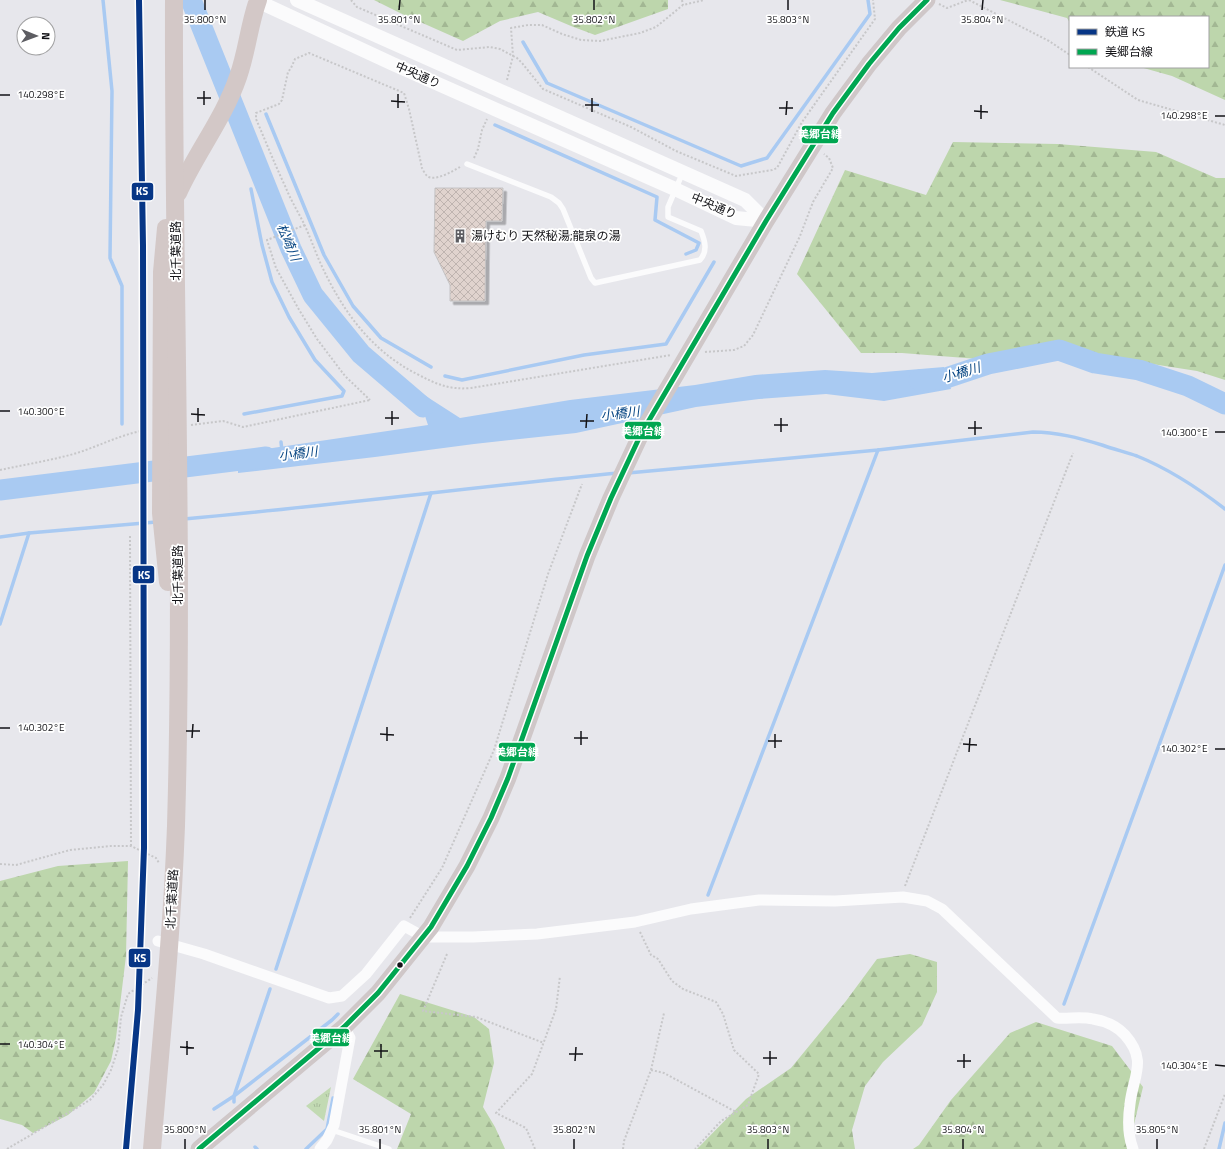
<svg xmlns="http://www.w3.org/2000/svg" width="1225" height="1149" font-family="'Titillium Web','Noto Sans JP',sans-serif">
<defs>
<pattern id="grass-tufts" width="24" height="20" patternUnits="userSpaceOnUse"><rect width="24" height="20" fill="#c2dab3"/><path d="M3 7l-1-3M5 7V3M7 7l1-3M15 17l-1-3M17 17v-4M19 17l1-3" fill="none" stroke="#a6ba99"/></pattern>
<pattern id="forest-firs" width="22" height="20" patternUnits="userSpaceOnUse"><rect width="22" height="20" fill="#bdd6ac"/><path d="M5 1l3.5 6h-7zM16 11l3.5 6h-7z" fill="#a2b793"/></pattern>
<pattern id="building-cross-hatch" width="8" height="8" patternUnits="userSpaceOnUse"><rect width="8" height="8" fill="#e0d3ce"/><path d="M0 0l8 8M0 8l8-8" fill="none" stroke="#bfb4b0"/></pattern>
<filter id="shadow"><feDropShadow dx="3.5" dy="3.5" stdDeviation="0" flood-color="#0004"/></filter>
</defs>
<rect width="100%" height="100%" fill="#e7e7ec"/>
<polygon fill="url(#grass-tufts)" points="331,1087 324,1121 306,1106"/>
<g fill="url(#forest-firs)">
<polygon points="374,0 668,0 668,9 595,35 571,26 538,12 500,21 463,41 400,13"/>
<polygon points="1000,0 1225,0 1225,100 1172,76 1140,67 1208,67 1208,17 1070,17 1070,23 1067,18"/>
<polygon points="953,142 1058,144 1156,152 1216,178 1225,178 1225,380 1197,371 1075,352 978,359 902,353 861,353 797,274 845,170 926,195"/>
<polygon points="128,861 126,956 116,1038 111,1061 94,1093 68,1115 33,1133 22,1125 0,1119 0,881 58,866"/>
<polygon points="910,954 937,962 937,992 922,1025 883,1062 865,1086 852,1130 855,1149 697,1149 746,1099 791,1068 846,1001 877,959"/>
<polygon points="400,994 474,1017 489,1029 494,1063 483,1107 495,1127 505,1149 397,1149 411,1114 353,1079"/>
<polygon points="1036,1022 1112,1046 1143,1087 1128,1149 913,1149 919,1145 951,1100 1010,1033"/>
</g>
<polygon fill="#a9caf2" points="944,367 951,389 884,401 826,394 759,399 696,407 576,433 474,444 375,457 238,473 238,453 428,425 425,416 381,384 418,391 460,418 570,400 695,385 755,375 825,370 872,373"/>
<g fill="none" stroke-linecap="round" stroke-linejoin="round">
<g stroke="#a9caf2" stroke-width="3.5">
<polyline points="103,0 112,91 110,258 122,286 122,424"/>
<polyline points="523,42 547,83 741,166 767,158 870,14 868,0"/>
<polyline points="266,114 324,255 353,306 381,338 431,367"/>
<polyline points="495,125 657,197 655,220 699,243 696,250 686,254"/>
<polyline points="445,376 462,380 584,355 666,344 714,262"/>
<polyline points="244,414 342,396 344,391 315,360 289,317 272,282 262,245 251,189"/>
<polyline points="281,442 282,451"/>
<path d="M628,473l250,-23 155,-18c24,0 46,6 69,13 11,4 23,7 35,11 32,13 61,32 88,53"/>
<path d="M184,519c145,-13 289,-32 434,-46"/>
<polyline points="0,537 29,533 156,522"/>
<polyline points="0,624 29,533"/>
<polyline points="708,895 878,450"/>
<polyline points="276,969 431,493"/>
<polyline points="1064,1004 1225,565"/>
<polyline points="234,1102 234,1096 270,989"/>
<polyline points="214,1109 234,1096 332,1020 338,1014"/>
<polyline points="255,1147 257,1149"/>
<polyline points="306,1149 327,1129 333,1098"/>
<polyline points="1219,1149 1225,1123"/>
</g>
<g stroke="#a9caf2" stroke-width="21">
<polyline points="191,0 291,249 313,295 361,354 423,407"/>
<polyline points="919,380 943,379 988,364 1059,350 1095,363 1139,370 1188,386 1225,404"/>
<polyline points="0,490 266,457"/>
</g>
</g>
<polygon fill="url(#building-cross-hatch)" stroke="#c4c3c4" filter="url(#shadow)" points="435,188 503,188 502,221 486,221 485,301 450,301 450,285 434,252"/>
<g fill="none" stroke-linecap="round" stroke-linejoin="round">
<g stroke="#c7c7c9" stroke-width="2" stroke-dasharray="2 2" stroke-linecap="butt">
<polyline points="351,0 357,7 457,50 490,47 500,49 517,58 522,63 543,89 631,127 676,151 736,176 772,170 777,168 802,122 875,19 873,0"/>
<polyline points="682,0 683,5"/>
<polyline points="969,0 1049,41 1070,55"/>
<polyline points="939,4 947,8 968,0"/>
<polyline points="1088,67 1138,100 1225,125"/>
<polyline points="507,80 513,56 511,28 528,25 542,25 562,34 581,40 600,41 640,33 656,27 683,5 704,0"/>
<polyline points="474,158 478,149 482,130 487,119"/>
<path d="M460,167c-7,4 -25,15 -33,9 -2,-2 -4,-6 -5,-8l-13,-59 -5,-16 -95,-40 -14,6 -4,9 -3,4 -6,28 -3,4 -23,9v6c10,23 19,46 30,69 5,13 13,25 19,38 5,11 9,22 14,34 21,47 50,90 98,114 19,10 32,16 54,14l200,-33"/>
<polyline points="305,225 267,240 276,268 298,308 317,339 345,376 370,400"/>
<polyline points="705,352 734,350 744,346 753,335 800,236 813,202 833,168 829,158 824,154"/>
<polyline points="191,425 223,421 243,427 370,400"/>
<path d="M0,470c23,-5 47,-9 70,-15 26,-7 50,-21 77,-25"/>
<polyline points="130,536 131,846"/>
<polyline points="0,864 16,865 70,850 111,846 131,846 156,858 159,863"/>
<polyline points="905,886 1073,453"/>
<polyline points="410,918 442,868 494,750 548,574 582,484"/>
<polyline points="640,932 651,955 658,959 672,981 683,989 716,1002 723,1014 734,1050 759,1074 748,1105 721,1121 695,1149"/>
<polyline points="447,954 423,1011 476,1017 544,1043"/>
<polyline points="651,1070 664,1073 736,1112"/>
<polyline points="7,1149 90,1100 103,1085 111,1070 118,1049 121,1017 128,994 152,978"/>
<polyline points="535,1149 526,1128 496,1113 532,1074 556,1009 560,976"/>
<polyline points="623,1149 624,1141 651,1070 664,1013"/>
<polyline points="1204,1149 1225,1094"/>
</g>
<g stroke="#fbfbfc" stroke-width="5.5">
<path d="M467,164l84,33 8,6 4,6 28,69 4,5 105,-23c8,-9 5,-19 1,-29l-33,-14v-10l15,-35"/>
<polyline points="332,1130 389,1149"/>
</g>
<g stroke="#fbfbfc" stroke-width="11">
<path d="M158,941l46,13 125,44 13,-2 24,-22 38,-48 20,11h49l64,-3 98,-12 56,-13 68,-9 76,1 68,-4 24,4 15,8 115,109c12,1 24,-2 36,1 12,2 24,7 32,16 23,26 8,41 5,69 -2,14 -2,32 3,45"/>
<polyline points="320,1149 327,1140 334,1125 350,1038 344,1027"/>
</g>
<g stroke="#fbfbfc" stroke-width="14">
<polyline points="255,0 393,64 675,189 736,218 766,221"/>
<polyline points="297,0 745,200 766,221"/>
</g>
<polyline stroke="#cfc7c8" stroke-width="17" points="199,1149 344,1027 378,993 431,927 467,866 491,818 508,778 587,556 611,498 641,434 766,221 833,113 869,64 899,28 927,0"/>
<g stroke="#d3c8c7" stroke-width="18">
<path d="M178,193c18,-40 46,-75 60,-116 9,-25 11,-52 20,-77"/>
<polyline points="166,228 162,272 161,513 168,582"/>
<path d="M152,1149c9,-107 20,-215 24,-323 8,-275 -3,-551 -2,-826"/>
</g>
<g stroke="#fff" stroke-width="8">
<polyline id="bus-1" points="199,1149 344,1027 378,993 431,927 467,866 491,818 508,778 587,556 611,498 641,434 766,221 833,113 869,64 899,28 927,0"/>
</g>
<use href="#bus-1" stroke="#00a651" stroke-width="5"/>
<g stroke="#fff" stroke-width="9">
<polyline id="rail-1" points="126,1149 138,1010 144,848 143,246 139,0"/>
</g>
<use href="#rail-1" stroke="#073686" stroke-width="6"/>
</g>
<path fill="none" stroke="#131317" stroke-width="1.5" d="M205,10v-10M399,10l1,-10M594,10v-10M788,10v-10M982,10l1,-10M0,95h10M197,98h14M391,101l14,1M204,105v-14M585,105h14M398,108v-14M779,108h14M974,111l14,1M592,112v-14M786,115l1,-14M1215,116h10M981,119v-14M0,411h10M191,414l14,1M385,418h14M580,421h14M198,422v-14M392,425v-14M774,425h14M586,428l1,-14M968,428h14M781,432v-14M1215,432h10M975,435v-14M0,728h10M186,731h14M380,734l14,1M192,738l1,-14M574,738h14M387,741v-14M768,741h14M963,744l14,1M581,745v-14M775,748v-14M1215,749h10M969,752l1,-14M0,1044h10M180,1047l14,1M374,1051h14M569,1054h14M187,1055v-14M381,1058v-14M763,1058h14M575,1061l1,-14M957,1061h14M770,1065v-14M1215,1065l10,1M964,1068v-14M185,1149v-10M380,1149v-10M574,1149v-10M768,1149v-10M963,1149v-10M1157,1149v-10"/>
<defs>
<g id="building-bare" transform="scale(1.08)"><path d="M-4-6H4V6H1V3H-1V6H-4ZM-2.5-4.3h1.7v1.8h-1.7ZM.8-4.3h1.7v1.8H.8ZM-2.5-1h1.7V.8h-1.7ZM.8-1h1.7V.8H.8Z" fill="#5d5d62" stroke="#fff" stroke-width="2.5" paint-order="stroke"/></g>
</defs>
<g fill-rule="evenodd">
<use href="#building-bare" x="460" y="236"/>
</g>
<circle fill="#131317" stroke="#fff" stroke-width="1.5" cx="400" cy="965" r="3.5"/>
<g text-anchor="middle" stroke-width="3.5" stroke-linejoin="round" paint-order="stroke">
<g font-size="12" fill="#131317" stroke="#fff">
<text transform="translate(418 75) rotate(24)" y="4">中央通り</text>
<text transform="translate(714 206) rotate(23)" y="4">中央通り</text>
<text transform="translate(176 251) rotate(-90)" y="4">北千葉道路</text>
<text transform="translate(178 575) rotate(-90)" y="4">北千葉道路</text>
<text transform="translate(172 899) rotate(-87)" y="4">北千葉道路</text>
</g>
<g font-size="12" fill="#131317" stroke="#fff" text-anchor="start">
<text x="471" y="240">湯けむり 天然秘湯;龍泉の湯</text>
</g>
<g font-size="13" font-style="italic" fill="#054482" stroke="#fff">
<text transform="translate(289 242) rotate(67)" y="5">松崎川</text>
<text transform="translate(961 372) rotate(-17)" y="5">小橋川</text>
<text transform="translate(620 413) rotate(-7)" y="5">小橋川</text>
<text transform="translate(298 453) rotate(-7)" y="5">小橋川</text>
</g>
</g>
<g font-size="10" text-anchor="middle" fill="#131317" stroke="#fff" stroke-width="3.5" stroke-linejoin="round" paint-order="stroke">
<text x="205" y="23">35.800°N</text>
<text x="399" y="23">35.801°N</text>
<text x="594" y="23">35.802°N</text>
<text x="788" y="23">35.803°N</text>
<text x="982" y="23">35.804°N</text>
<text x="41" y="98">140.298°E</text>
<text x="1184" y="119">140.298°E</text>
<text x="41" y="415">140.300°E</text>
<text x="1184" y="436">140.300°E</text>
<text x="41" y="731">140.302°E</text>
<text x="1184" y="752">140.302°E</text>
<text x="41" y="1048">140.304°E</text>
<text x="1184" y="1069">140.304°E</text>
<text x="185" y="1133">35.800°N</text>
<text x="380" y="1133">35.801°N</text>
<text x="574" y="1133">35.802°N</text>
<text x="768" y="1133">35.803°N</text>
<text x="963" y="1133">35.804°N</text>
<text x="1157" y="1133">35.805°N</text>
</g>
<g stroke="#fff" stroke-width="1.5">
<rect x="801" y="125" width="38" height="19" rx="4" fill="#00a651"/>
<rect x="131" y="182" width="23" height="19" rx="4" fill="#073686"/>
<rect x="624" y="421" width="38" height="19" rx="4" fill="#00a651"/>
<rect x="132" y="565" width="23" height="19" rx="4" fill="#073686"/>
<rect x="498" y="742" width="38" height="20" rx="4" fill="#00a651"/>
<rect x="128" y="948" width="23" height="20" rx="4" fill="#073686"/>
<rect x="312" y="1028" width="38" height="19" rx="4" fill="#00a651"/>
</g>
<g font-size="11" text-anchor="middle" font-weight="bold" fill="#fff">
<text x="820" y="138">美郷台線</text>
<text x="142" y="195">KS</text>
<text x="643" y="435">美郷台線</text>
<text x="144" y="579">KS</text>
<text x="517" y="756">美郷台線</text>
<text x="140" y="962">KS</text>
<text x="331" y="1042">美郷台線</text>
</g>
<rect x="1069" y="16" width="140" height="52" fill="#ffffff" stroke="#a1a1a2"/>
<rect x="1077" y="29" width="20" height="6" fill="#073686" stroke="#a1a1a2"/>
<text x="1105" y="36" font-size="12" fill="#131317">鉄道 KS</text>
<rect x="1077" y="49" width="20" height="6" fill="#00a651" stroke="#a1a1a2"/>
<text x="1105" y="56" font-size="12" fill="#131317">美郷台線</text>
<g transform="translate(36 36) rotate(91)"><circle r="19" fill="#ffffff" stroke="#a1a1a2"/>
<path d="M0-3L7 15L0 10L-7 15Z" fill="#5d5d62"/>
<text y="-6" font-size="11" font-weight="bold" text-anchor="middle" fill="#131317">N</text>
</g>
</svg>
